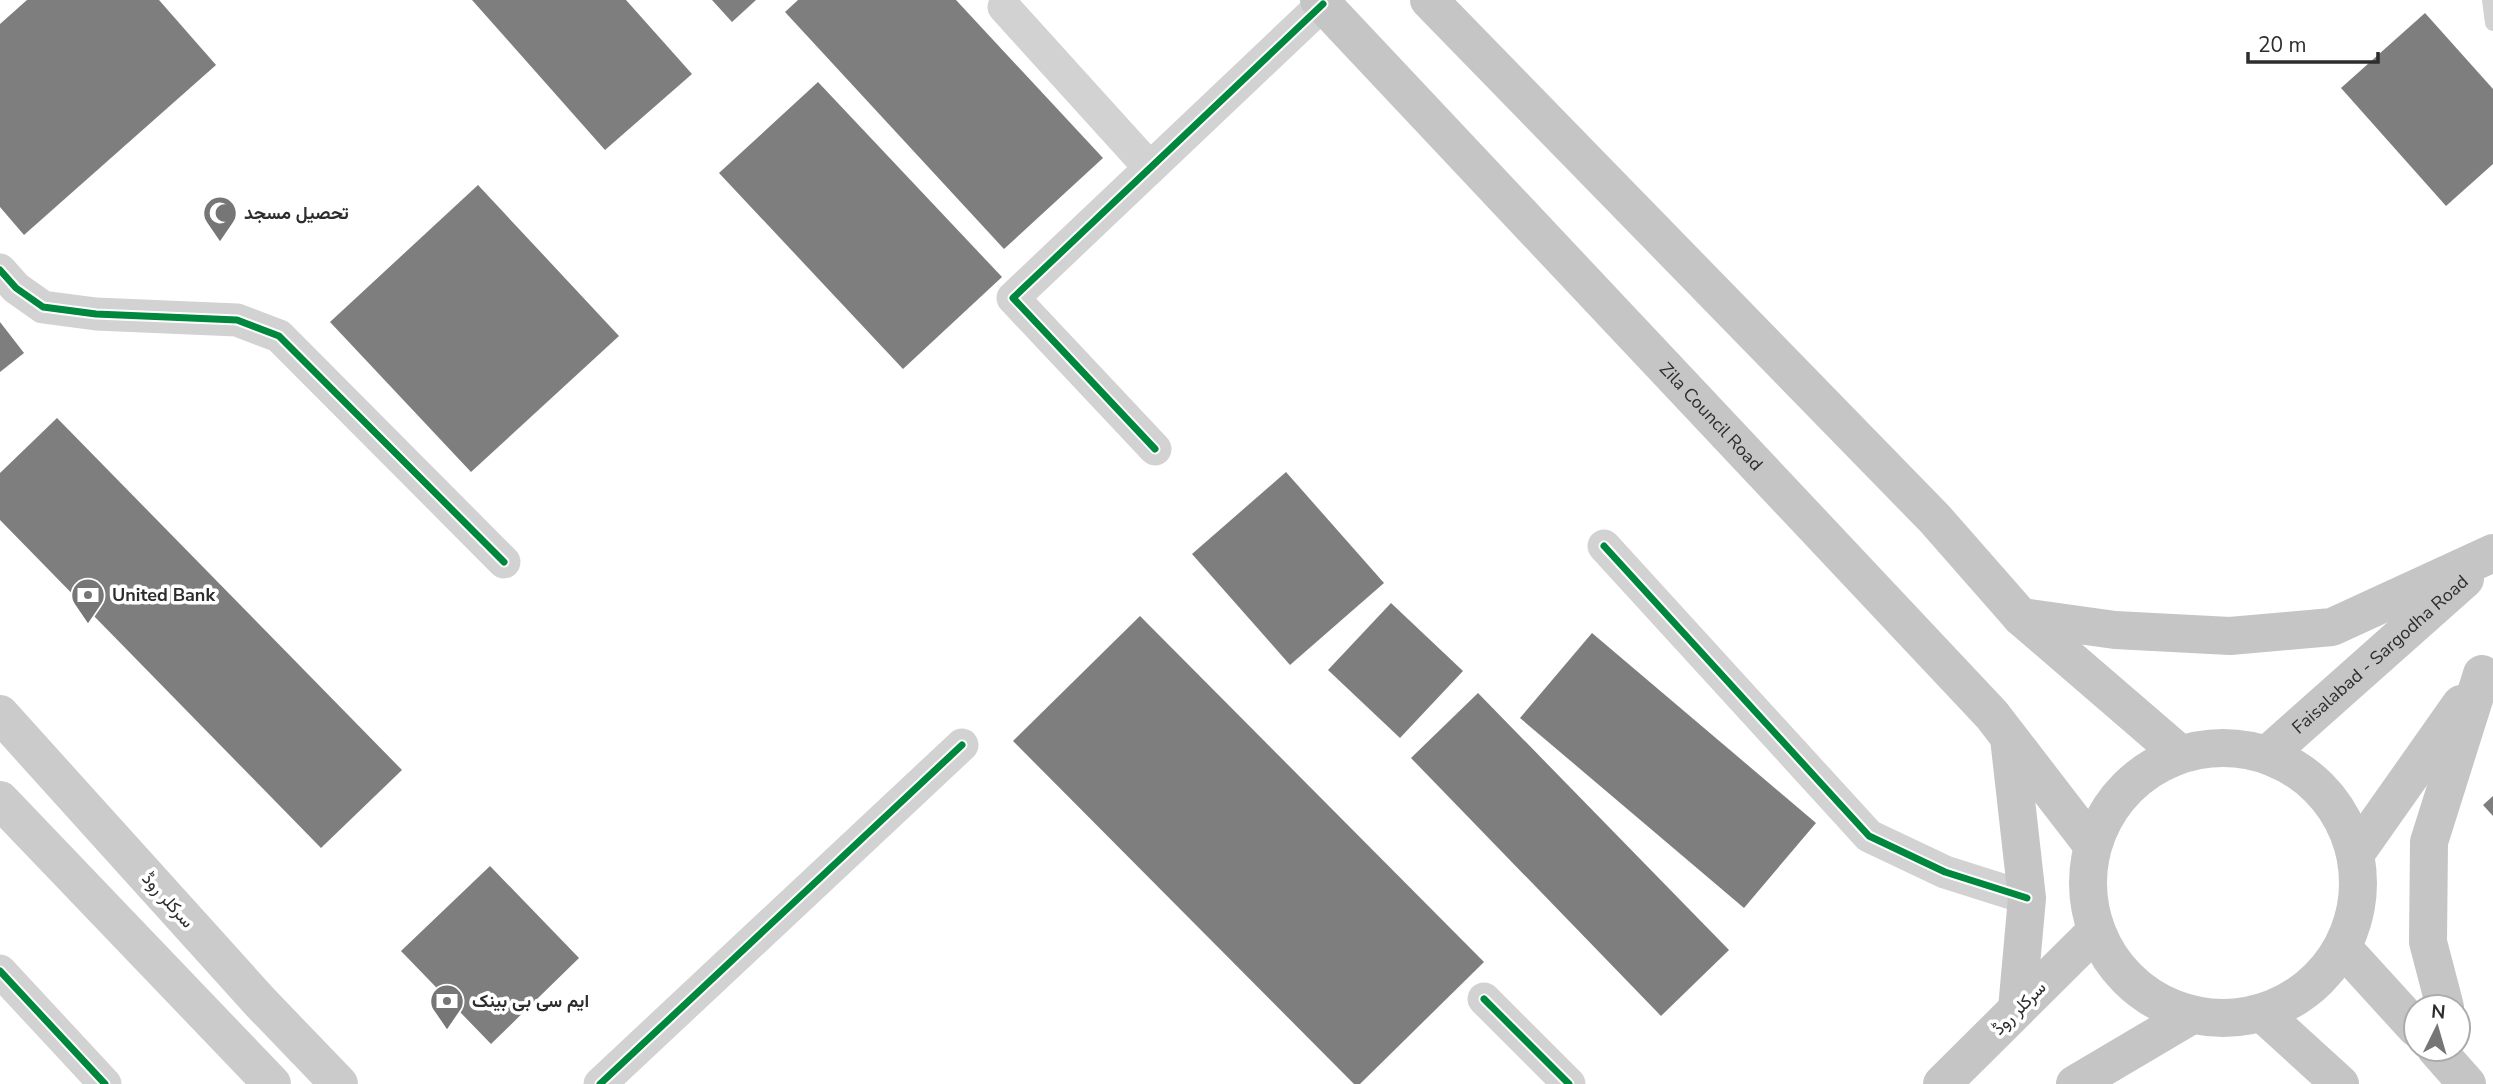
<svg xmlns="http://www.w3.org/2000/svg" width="2493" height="1084" font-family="'Nunito Sans',Vazirmatn,sans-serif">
<rect width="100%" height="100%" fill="#fff"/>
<g fill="#7e7e7e">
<polygon points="27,0 159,0 216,65 24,235 0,207 0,24"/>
<polygon points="472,0 626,0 692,74 605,150"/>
<polygon points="712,0 756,0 732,22"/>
<polygon points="798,0 956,0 1103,158 1004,249 785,12"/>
<polygon points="2425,13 2493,89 2493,164 2446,206 2341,88"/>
<polygon points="818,82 1002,277 903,369 719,173"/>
<polygon points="478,185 619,336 471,472 330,322"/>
<polygon points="0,322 24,353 0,372"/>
<polygon points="57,418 402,770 321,848 0,520 0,473"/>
<polygon points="1286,472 1384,583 1290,665 1192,554"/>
<polygon points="1391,603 1463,671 1400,738 1328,670"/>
<polygon points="1140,616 1484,962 1360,1084 1354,1084 1013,741"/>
<polygon points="1592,633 1816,823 1744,908 1520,718"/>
<polygon points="1478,693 1729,950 1661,1016 1411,758"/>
<polygon points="2493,796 2493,816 2483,805"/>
<polygon points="490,866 579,958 491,1044 401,951"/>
</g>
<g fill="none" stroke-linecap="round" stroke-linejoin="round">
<polyline stroke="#d2d2d2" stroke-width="16" points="2490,0 2493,23"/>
<g stroke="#d2d2d2" stroke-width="33">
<polyline points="1004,7 1150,168"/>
<polyline points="0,270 16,288 43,307 96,314 237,320 279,336 504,562"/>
<polyline points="1155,449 1013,298 1323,4"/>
<polyline points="1604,546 1869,836 1945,872 2027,898"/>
<polyline points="0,971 105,1084"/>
<polyline points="1484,999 1569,1084"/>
<polyline points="600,1084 962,745"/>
</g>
<g stroke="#cbcbcb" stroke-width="38">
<polyline points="0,714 261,1003 339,1084"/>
<polyline points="0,800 272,1084"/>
</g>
<g stroke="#c5c5c5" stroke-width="38">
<path id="s1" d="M1319,0l673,715 100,130"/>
<polyline points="1429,0 1935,519 2021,617 2180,754"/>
<polyline points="2021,617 2115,630 2230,636 2332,627 2493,553"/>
<polyline points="2009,738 2027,898 2017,1009"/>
<circle cx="2223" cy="883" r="135"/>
<path id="s2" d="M2268,754l197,-175"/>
<polyline points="2356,853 2461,704"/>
<polyline points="2343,948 2416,1028"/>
<polyline points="2445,1007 2428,942 2429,842 2482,674"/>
<polyline points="2262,1013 2340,1084"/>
<polyline points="2436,1049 2467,1084"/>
<polyline points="1942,1084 2096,931"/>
<polyline points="2075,1084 2192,1015"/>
</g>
<g stroke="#fff" stroke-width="11">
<g id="cycleway">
<polyline points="0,270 16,288 43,307 96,314 237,320 279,336 504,562"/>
<polyline points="1155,449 1013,298 1323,4"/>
<polyline points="1604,546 1869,836 1945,872 2027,898"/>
<polyline points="0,971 105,1084"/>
<polyline points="1484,999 1569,1084"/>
<polyline points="600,1084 962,745"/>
</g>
</g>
<use href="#cycleway" stroke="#00873e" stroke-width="7"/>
</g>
<defs>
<g id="mosque-pin" transform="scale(1.75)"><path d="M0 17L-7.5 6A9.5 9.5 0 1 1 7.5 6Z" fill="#767676" stroke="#fff"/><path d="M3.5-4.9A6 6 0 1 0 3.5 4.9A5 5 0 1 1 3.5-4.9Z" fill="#fff"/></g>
<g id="bank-pin" transform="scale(1.75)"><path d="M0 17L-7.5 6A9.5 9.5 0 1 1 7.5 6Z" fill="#767676" stroke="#fff"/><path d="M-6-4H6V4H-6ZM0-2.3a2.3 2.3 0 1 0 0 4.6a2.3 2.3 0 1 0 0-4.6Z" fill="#fff"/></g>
</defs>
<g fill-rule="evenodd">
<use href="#mosque-pin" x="220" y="213"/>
<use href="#bank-pin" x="88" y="595"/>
<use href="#bank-pin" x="447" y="1001"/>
</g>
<g text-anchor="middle" stroke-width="7" stroke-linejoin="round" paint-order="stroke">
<g font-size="18" font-weight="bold" fill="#2d2d2d" stroke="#fff" text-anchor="start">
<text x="244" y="219">تحصیل مسجد</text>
<text x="112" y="601">United Bank</text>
<text x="472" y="1007">ایم سی بی بینک</text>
</g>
<g font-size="18" fill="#2d2d2d" stroke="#fff">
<text dy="6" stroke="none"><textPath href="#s1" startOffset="572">Zila Council Road</textPath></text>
<text dy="6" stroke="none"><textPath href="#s2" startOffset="150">Faisalabad - Sargodha Road</textPath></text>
<text transform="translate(168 900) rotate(48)" y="6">سرکلر روڈ</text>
<text transform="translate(2019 1008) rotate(-45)" y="6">سرکلر روڈ</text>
</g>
</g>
<g transform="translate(2437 1028) rotate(5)"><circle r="33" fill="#ffffff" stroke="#ababab" stroke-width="2"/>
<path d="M0-5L12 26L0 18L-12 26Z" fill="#767676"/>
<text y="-10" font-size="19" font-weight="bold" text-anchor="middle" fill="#2d2d2d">N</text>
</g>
<path d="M2248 52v10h130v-10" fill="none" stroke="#2d2d2d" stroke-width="3.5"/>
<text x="2258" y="52" font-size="21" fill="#2d2d2d" stroke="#ffffff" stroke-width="5" paint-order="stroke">20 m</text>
</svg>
